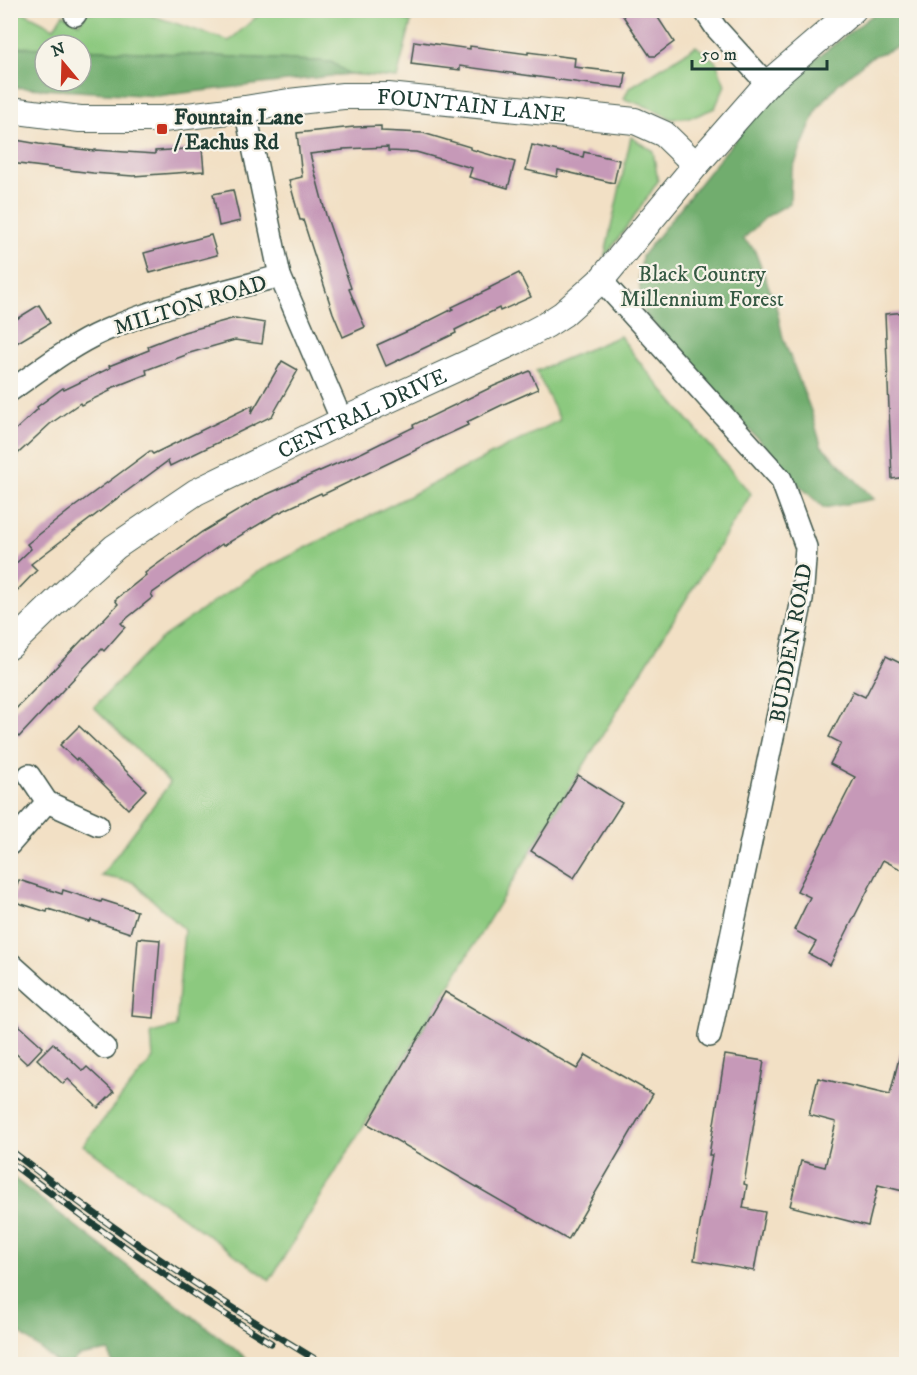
<svg xmlns="http://www.w3.org/2000/svg" width="917" height="1375" font-family="'IM FELL DW Pica',serif">
<rect width="100%" height="100%" fill="#f7f3e8"/>
<filter id="ink" filterUnits="userSpaceOnUse"><feTurbulence type="fractalNoise" baseFrequency=".0167" numOctaves="2"/><feDisplacementMap in="SourceGraphic" scale="12" xChannelSelector="R" yChannelSelector="G"/><feConvolveMatrix kernelMatrix="1 2 1 2 8 2 1 2 1" color-interpolation-filters="sRGB"/></filter>
<filter id="wash" filterUnits="userSpaceOnUse"><feTurbulence type="fractalNoise" baseFrequency=".008" numOctaves="4" result="noise"/><feDisplacementMap in="SourceGraphic" scale="24" xChannelSelector="R" yChannelSelector="G"/><feGaussianBlur stdDeviation="1.35" result="paint"/><feColorMatrix in="noise" values="0 0 0 0 0 0 0 0 0 0 0 0 0 0 0 0 0 1.4 0 .05"/><feComposite in="paint" operator="in"/></filter>
<g filter="url(#wash)">
<rect width="100%" height="100%" fill="#f2e0c5"/>
<g fill="#8cc97f" stroke="#56835a" stroke-width="1.5">
<polygon points="11,11 21,11 54,28 63,14 79,23 87,13 111,11 138,11 229,41 263,11 387,11 411,22 397,78 349,74 331,62 81,49 81,45 45,45 45,48 11,47"/>
<polygon points="696,46 716,62 725,85 715,108 696,116 672,119 648,107 624,99 629,88"/>
<polygon points="631,137 653,151 658,181 647,198 604,259"/>
<polygon points="620,336 644,368 751,494 531,851 270,1280 83,1145 153,1058 151,1033 176,1027 184,929 133,882 101,876 170,783 94,707 160,639 256,573 560,420 536,371"/>
</g>
<g fill="#71ad6e" stroke="#487551" stroke-width="1.5">
<polygon points="878,11 906,11 906,44 871,57 838,84 817,109 791,173 790,203 766,217 743,239 754,249 776,306 783,338 811,411 821,445 874,499 824,508 801,487 645,314 641,301 639,277 642,256 716,163 781,85"/>
<polygon points="11,47 45,48 45,81 81,81 81,49 331,62 349,74 157,96 11,87"/>
<polygon points="11,1176 254,1364 112,1364 109,1351 78,1356 71,1364 59,1364 11,1326"/>
</g>
<g id="blocks">
<g fill="#c699b8">
<polygon points="619,10 653,10 674,42 655,56 650,56"/>
<polygon points="414,41 470,49 470,46 528,54 528,52 575,58 574,67 626,73 624,88 582,83 460,66 460,70 411,64"/>
<polygon points="381,126 381,131 423,133 470,147 470,149 515,162 508,188 469,177 472,168 416,152 388,151 388,147 343,149 343,150 310,154 326,215 351,288 349,289 365,327 343,337 333,313 303,220 300,220 289,180 302,177 297,133 354,127"/>
<polygon points="10,139 39,144 94,151 95,150 155,154 155,151 202,148 204,171 133,176 93,173 10,163"/>
<polygon points="532,145 583,157 584,152 619,160 614,183 558,170 557,177 526,170"/>
<polygon points="233,190 240,221 219,226 213,194"/>
<polygon points="211,235 217,255 150,273 144,253"/>
<polygon points="519,273 531,297 500,311 499,308 455,330 456,333 386,366 377,345 417,327 453,309 452,307 490,289 489,288"/>
<polygon points="39,305 50,323 10,347 10,323"/>
<polygon points="906,312 906,477 892,479 885,314"/>
<polygon points="235,318 265,323 262,344 235,340 186,354 186,355 146,370 147,374 109,389 110,391 81,405 80,403 50,424 10,461 10,435 38,409 37,407 63,388 64,390 110,368 109,366 149,350 148,346 184,332"/>
<polygon points="282,361 298,370 272,416 170,466 168,461 123,494 31,564 37,570 10,598 10,569 31,549 27,544 70,510 150,451 153,454 253,405 251,414"/>
<polygon points="530,371 538,389 504,404 467,422 468,425 416,449 416,450 322,495 321,493 276,514 223,546 222,544 151,594 153,597 121,623 125,627 104,651 102,649 77,675 19,737 10,729 10,715 84,638 85,639 118,604 115,600 146,575 145,573 202,532 261,497 363,452 414,427 413,425 494,386"/>
<polygon points="886,656 906,666 906,872 883,860 830,965 809,954 816,942 794,930 810,897 797,891 855,777 830,764 841,743 829,737 853,691 865,697"/>
<polygon points="79,726 146,790 128,809 77,758 76,760 60,745"/>
<polygon points="578,775 622,803 574,878 531,851"/>
<polygon points="19,880 62,894 63,890 101,902 102,900 137,911 130,933 91,920 90,922 48,909 47,912 12,901"/>
<polygon points="138,938 160,940 154,1018 132,1016"/>
<polygon points="445,992 577,1069 586,1055 653,1094 568,1240 368,1124"/>
<polygon points="10,1017 43,1047 27,1064 10,1048"/>
<polygon points="53,1043 83,1071 87,1067 114,1092 98,1108 68,1079 63,1084 37,1059"/>
<polygon points="901,1050 906,1051 906,1176 903,1191 878,1185 868,1226 790,1206 801,1161 825,1167 836,1122 809,1115 818,1078 890,1095"/>
<polygon points="725,1055 764,1061 744,1184 747,1185 743,1208 765,1212 754,1271 694,1260 712,1155 709,1155"/>
</g>
</g>
</g>
<g filter="url(#ink)">
<use href="#blocks" fill-opacity="0" stroke="#3f554a" stroke-width="1.5"/>
<g fill="none" stroke-linecap="round" stroke-linejoin="round">
<g stroke="#3f554a" stroke-width="24">
<g id="minor">
<polyline points="704,10 716,28 767,84"/>
<polyline points="75,15 78,10"/>
<polyline points="245,109 280,276 342,421"/>
<polyline points="601,280 781,479 806,547 802,600 710,1036"/>
<path d="M10,391c30,-21 60,-45 94,-60 56,-25 117,-39 176,-55"/>
<polyline points="29,775 47,802 98,825"/>
<polyline points="10,844 47,802"/>
<polyline points="10,963 105,1048"/>
</g>
</g>
<g stroke="#3f554a" stroke-width="28">
<g id="tertiary">
<path id="s1" d="M10,110l70,9h83l82,-10 44,-7 54,-6h45l247,25 29,13 32,31 71,-81 86,-74"/>
<path id="s2" d="M10,646l64,-62 41,-37 81,-55 146,-71 174,-80 30,-16 17,-11 38,-34 95,-115"/>
</g>
</g>
<use href="#minor" stroke="#fff" stroke-width="21"/>
<use href="#tertiary" stroke="#fff" stroke-width="26"/>
<g stroke="#1f3d34" stroke-width="7">
<g id="rail">
<path d="M10,1150c100,78 205,149 313,214"/>
<path d="M10,1162c84,65 171,126 261,181"/>
</g>
</g>
<use href="#rail" stroke="#f7f3e8" stroke-width="4.5" stroke-dasharray="14" stroke-linecap="butt"/>
</g>
</g>
<rect fill="#c8321e" stroke="#f7f3e8" stroke-width="2" x="156" y="123" width="12" height="12" rx="3"/>
<g text-anchor="middle" stroke-width="4.5" stroke-linejoin="round" paint-order="stroke">
<g font-size="22" fill="#1f3d34" stroke="#f7f3e8">
<text dy="8" stroke="none"><textPath href="#s1" startOffset="464">FOUNTAIN LANE</textPath></text>
<text transform="translate(190 304) rotate(-17)" y="8">MILTON ROAD</text>
<text dy="8" stroke="none"><textPath href="#s2" startOffset="426">CENTRAL DRIVE</textPath></text>
<text transform="translate(790 643) rotate(-80)" y="8">BUDDEN ROAD</text>
</g>
<g font-size="22" font-weight="bold" fill="#1f3d34" stroke="#f7f3e8" text-anchor="start">
<text x="174" y="124">Fountain Lane<tspan x="174" dy="25">/ Eachus Rd</tspan></text>
</g>
<g font-size="22" fill="#355943" stroke="#f7f3e8">
<text x="702" y="281">Black Country<tspan x="702" dy="25">Millennium Forest</tspan></text>
</g>
</g>
<rect width="917" height="1375" fill="none" stroke="#f7f3e8" stroke-width="36"/>
<g transform="translate(63 63) rotate(341)"><circle r="28" fill="#f7f3e8" stroke="#a1aaa0" stroke-width="1.5"/>
<path d="M0-4.5L10 22L0 15L-10 22Z" fill="#c8321e"/>
<text y="-9" font-size="16" font-weight="bold" text-anchor="middle" fill="#1f3d34">N</text>
</g>
<path d="M692 60v9h135v-9" fill="none" stroke="#1f3d34" stroke-width="3"/>
<text x="701" y="60" font-size="18" fill="#1f3d34" stroke="#f7f3e8" stroke-width="4.5" paint-order="stroke">50 m</text>
</svg>
